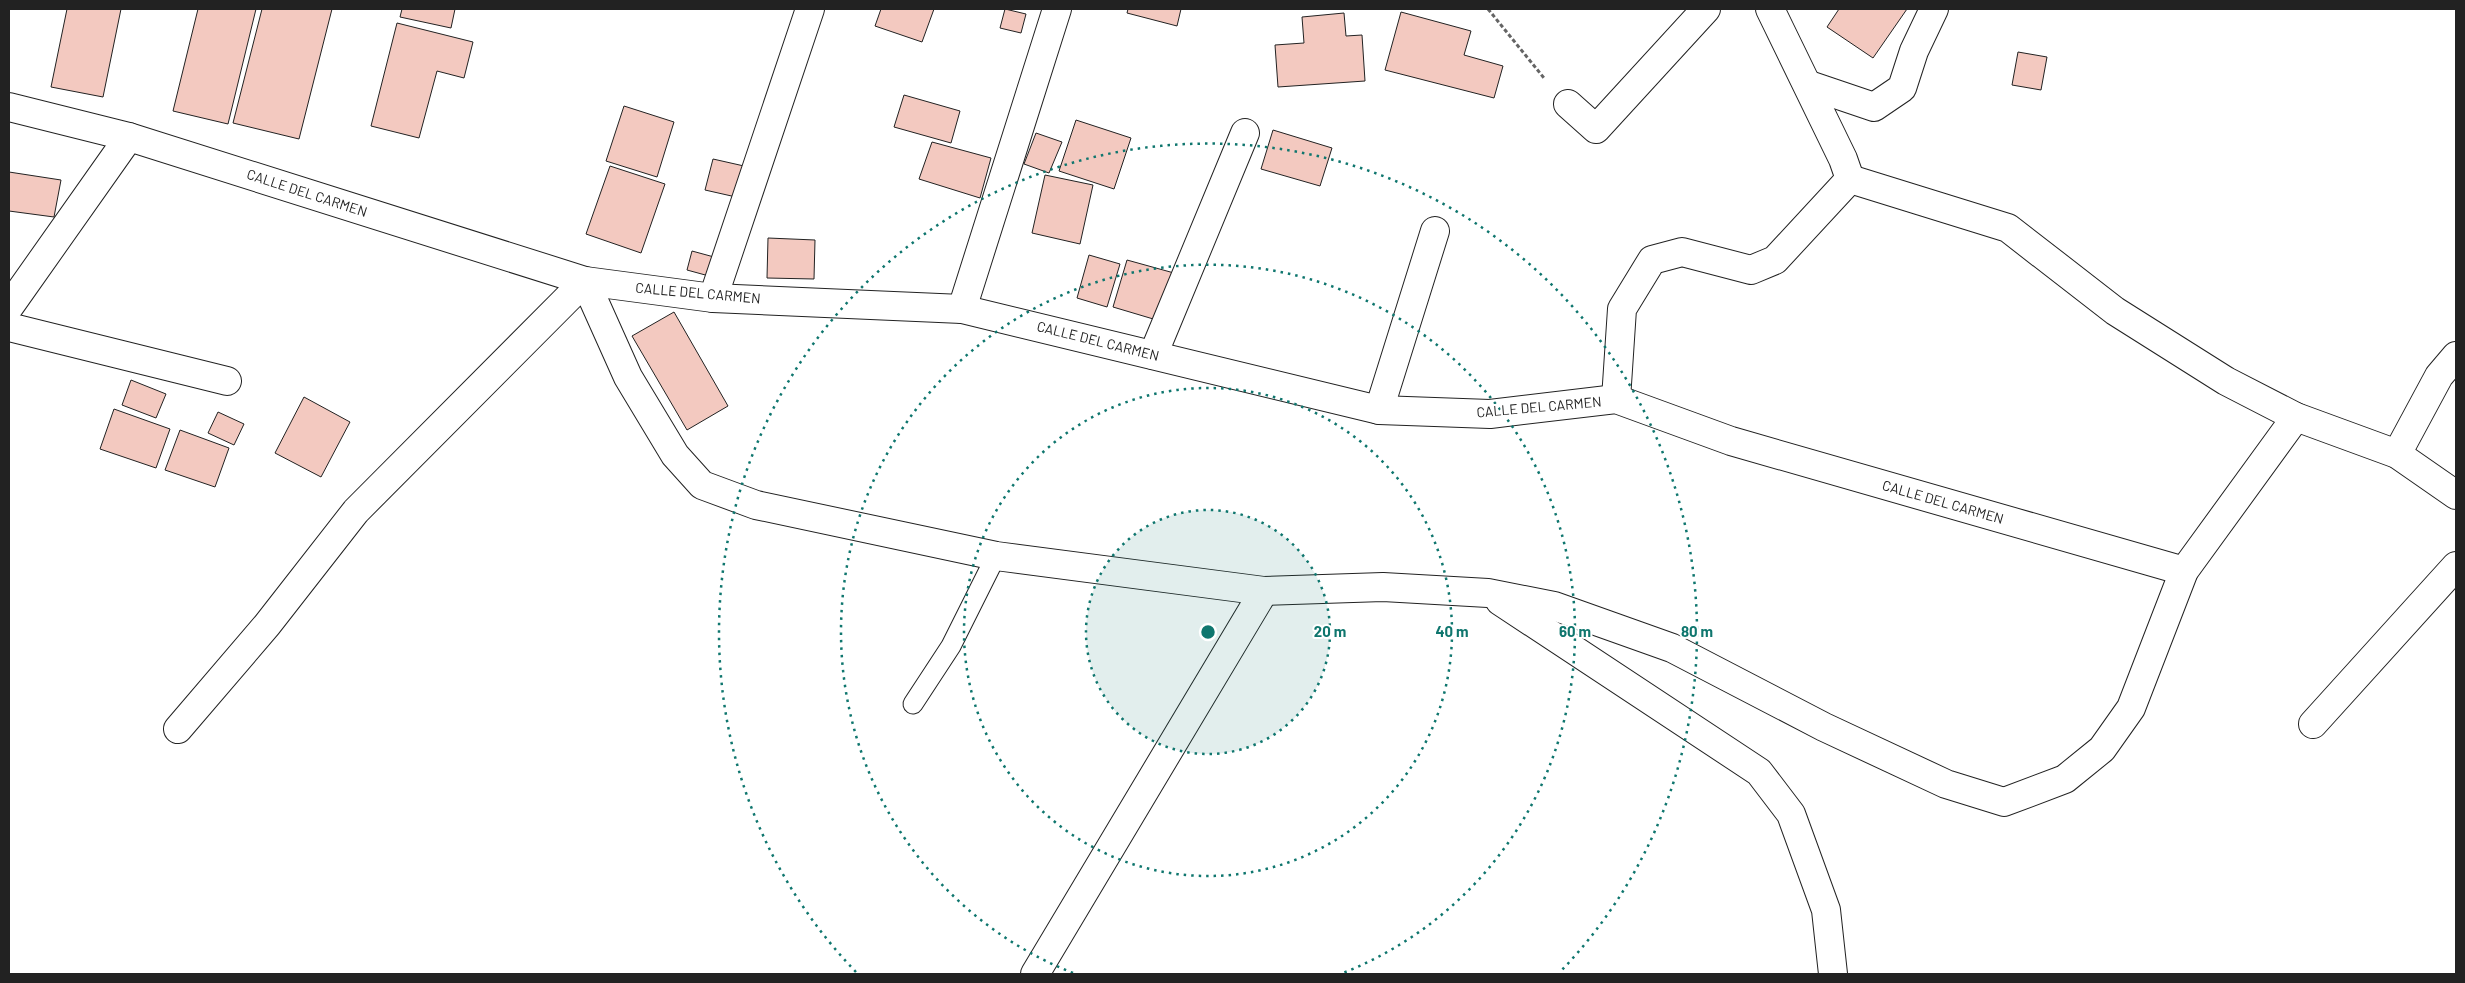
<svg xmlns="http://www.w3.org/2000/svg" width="2465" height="983" font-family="Barlow,sans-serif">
<rect width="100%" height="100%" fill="#fff"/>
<g fill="#f3c9c0" stroke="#222">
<polygon points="67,9 121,9 103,97 51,87"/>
<polygon points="198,9 256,9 228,124 173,111"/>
<polygon points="262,9 332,9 299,139 233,123"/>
<polygon points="402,9 455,9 451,28 400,17"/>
<polygon points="881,9 934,9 922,42 875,26"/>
<polygon points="1005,9 1026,14 1021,33 1000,28"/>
<polygon points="1128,9 1181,9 1177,26 1127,13"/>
<polygon points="1839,9 1907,9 1873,58 1827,27"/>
<polygon points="1401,12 1471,31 1464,55 1503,66 1494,98 1385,70"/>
<polygon points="1344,13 1346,36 1362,35 1365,81 1278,87 1275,45 1304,43 1302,17"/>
<polygon points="397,23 473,42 464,78 437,71 419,138 371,126"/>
<polygon points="2018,52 2047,57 2041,90 2012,85"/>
<polygon points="904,95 960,111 951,143 894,127"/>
<polygon points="624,106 674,122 657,177 606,161"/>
<polygon points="1076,120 1131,138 1114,189 1059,171"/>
<polygon points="1273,130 1332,148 1320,186 1261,169"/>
<polygon points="1036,133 1062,142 1049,173 1024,164"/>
<polygon points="932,142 991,158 980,198 919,179"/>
<polygon points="713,159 744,166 736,197 705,190"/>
<polygon points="610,166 665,184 641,253 586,234"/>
<polygon points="9,172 61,180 54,217 9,211"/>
<polygon points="1045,175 1093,185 1080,244 1032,233"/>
<polygon points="768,238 815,240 814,279 767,278"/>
<polygon points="692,251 714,257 709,276 687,270"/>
<polygon points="1089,255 1120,264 1107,307 1077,298"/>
<polygon points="1127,260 1174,273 1160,321 1113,307"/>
<polygon points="674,312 728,406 687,430 632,336"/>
<polygon points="131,380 166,394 156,418 122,405"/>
<polygon points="304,397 350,422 321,477 275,453"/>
<polygon points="114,409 170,429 156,468 100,449"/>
<polygon points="218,412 244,424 234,445 208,433"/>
<polygon points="180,430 229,448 215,487 165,470"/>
</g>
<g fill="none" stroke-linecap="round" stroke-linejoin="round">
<g stroke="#222" stroke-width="21">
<polyline id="lane" points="913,704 951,646 996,556"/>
</g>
<g stroke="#222" stroke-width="30">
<g id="street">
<polyline points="1770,9 1843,159 1850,179"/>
<polyline points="1809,85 1874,107 1902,88 1914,51 1934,9"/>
<polyline points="1568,104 1596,129 1706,9"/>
<polyline points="9,107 129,137 585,281 713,298 962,309 1379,410 1490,414 1616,399 1731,441 2184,571"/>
<polyline points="1850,179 2008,228 2115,311 2226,381 2296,417 2397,454 2456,495"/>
<polyline points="713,298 810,9"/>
<polyline points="9,307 129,137"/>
<polyline points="962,309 1057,9"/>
<polyline points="9,327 227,381"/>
<polyline points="1153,355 1245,133"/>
<polyline points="1616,399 1622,309 1652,260 1682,252 1751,270 1775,260 1850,179"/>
<polyline points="1379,410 1435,231"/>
<polyline points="2397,454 2439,376 2456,356"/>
<polyline points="1500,601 1759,772 1791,814 1826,910 1833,974"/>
<polyline points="2313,724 2456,566"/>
<polyline points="178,729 267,625 356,511 585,281 628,377 675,455 702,485 756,505 996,556 1264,591 1383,587 1488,593 1554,606 1672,648 1824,727 1946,784 2004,802 2065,779 2102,749 2131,708 2184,571 2296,417"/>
<polyline points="1035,974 1264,591"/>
</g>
</g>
<polyline stroke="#646464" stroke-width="3" stroke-dasharray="4 2.5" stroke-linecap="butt" points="1488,9 1544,78"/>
<use href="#lane" stroke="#fff" stroke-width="19"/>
<use href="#street" stroke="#fff" stroke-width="28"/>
</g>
<circle cx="1208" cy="632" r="122" fill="#0f766e" fill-opacity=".12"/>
<g fill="none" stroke="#0f766e" stroke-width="2.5" stroke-dasharray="2.5 5">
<circle cx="1208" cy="632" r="122"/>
<circle cx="1208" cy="632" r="244"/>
<path d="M1073 973A367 367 0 1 1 1343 973"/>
<path d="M856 972A489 489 0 1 1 1560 972"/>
</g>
<g text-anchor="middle" stroke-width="4" stroke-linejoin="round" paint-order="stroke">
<g font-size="14" fill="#222" stroke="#fff">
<text transform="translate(307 193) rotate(18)" y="5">CALLE DEL CARMEN</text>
<text transform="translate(698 293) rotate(5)" y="5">CALLE DEL CARMEN</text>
<text transform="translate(1098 341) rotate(14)" y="5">CALLE DEL CARMEN</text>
<text transform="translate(1539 407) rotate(-5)" y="5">CALLE DEL CARMEN</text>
<text transform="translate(1943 502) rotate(16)" y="5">CALLE DEL CARMEN</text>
</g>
</g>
<circle cx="1208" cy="632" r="8" fill="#0f766e" stroke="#fff" stroke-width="2.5"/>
<g font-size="15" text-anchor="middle" font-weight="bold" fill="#0f766e" stroke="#fff" stroke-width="4" stroke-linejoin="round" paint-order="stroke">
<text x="1330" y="637">20 m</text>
<text x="1452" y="637">40 m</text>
<text x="1575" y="637">60 m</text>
<text x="1697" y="637">80 m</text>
</g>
<rect width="2465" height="983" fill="none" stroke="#222222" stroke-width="20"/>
</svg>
